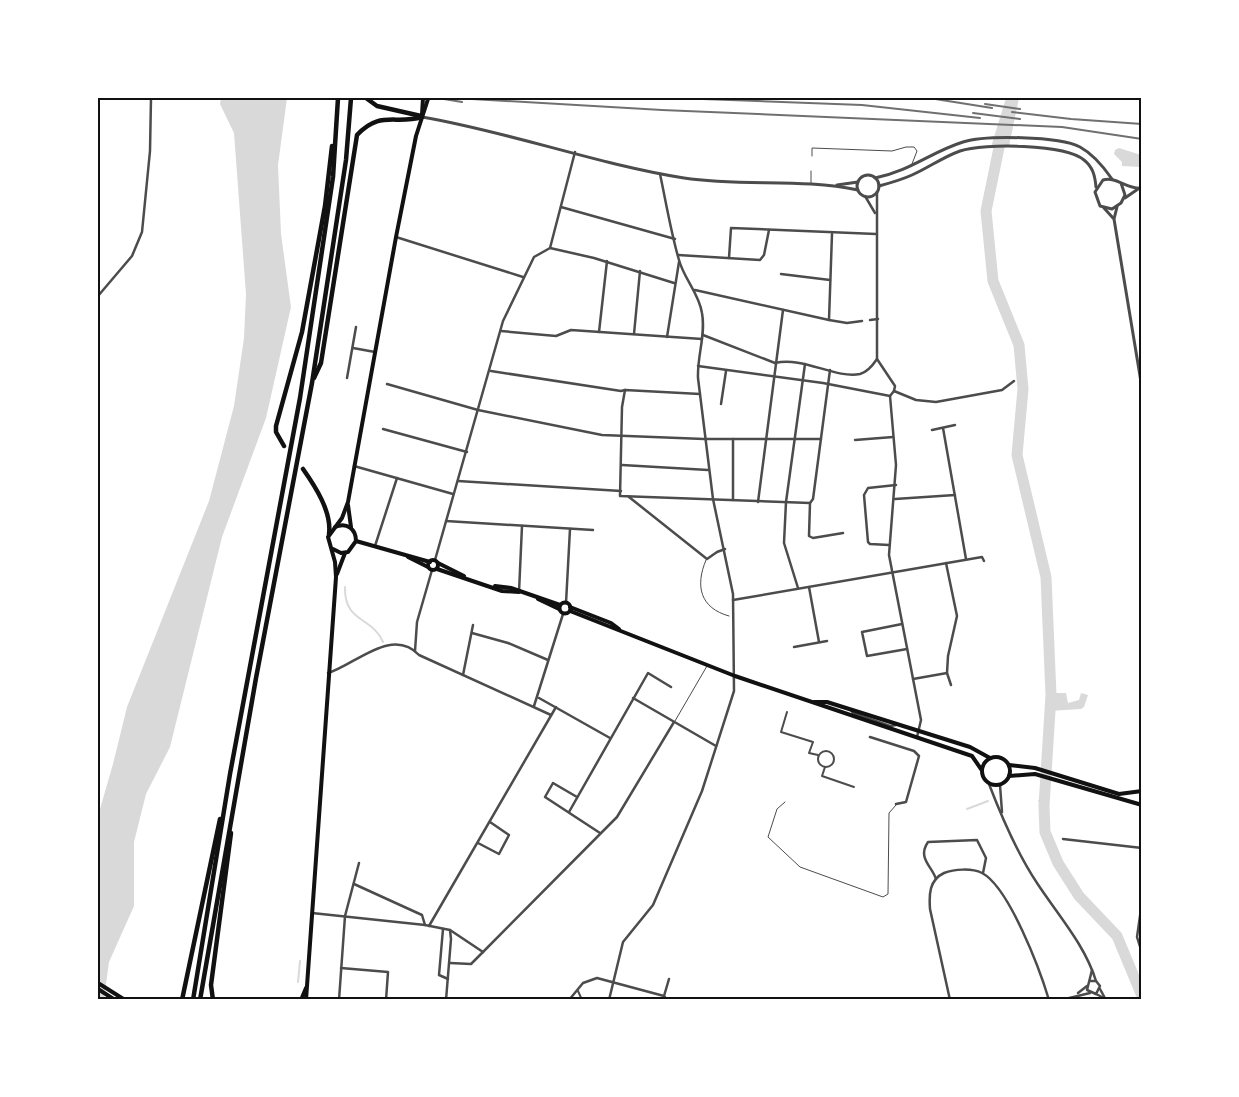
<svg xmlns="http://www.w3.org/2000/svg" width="1239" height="1097" font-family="Merriweather,serif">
<rect width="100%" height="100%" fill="#fff"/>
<g fill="#d9d9d9">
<polygon points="221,98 287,98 278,165 281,234 291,307 266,418 222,537 170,747 146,794 134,842 134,906 109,962 104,999 98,1000 98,816 113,764 127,707 209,501 234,406 244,338 246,294 234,133 220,104"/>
<polygon points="1006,98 1019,98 1009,146 991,147"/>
<polygon points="1119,148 1141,155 1141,167 1122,166 1122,162 1114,154 1115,150"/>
<polygon points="1051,693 1066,693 1068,703 1079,700 1081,693 1088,695 1084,707 1081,709 1049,711"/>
</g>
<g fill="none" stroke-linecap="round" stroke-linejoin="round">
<g stroke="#d9d9d9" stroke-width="2">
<path d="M345,587c-1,36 27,29 38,55"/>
<polyline points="1039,801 1044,799"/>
<polyline points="967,809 988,801"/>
<polyline points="298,982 300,961"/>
</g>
<polyline stroke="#d9d9d9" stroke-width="11" points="1002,133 986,211 993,281 1019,345 1023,389 1017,455 1046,577 1051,695 1044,806 1045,832 1058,863 1079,896 1117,936 1142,996"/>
<g stroke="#4c4c4c" stroke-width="1">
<polyline points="812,156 812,148 892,151 906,147 914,147 917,151 912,164"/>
<polyline points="811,184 811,171"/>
<path d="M706,560c-11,26 -6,48 23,56"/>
<polyline points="675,721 707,666"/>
<polyline points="785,802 777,809 768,837 800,867 883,897 888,894 889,813 896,805"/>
</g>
<g stroke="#4c4c4c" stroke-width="2">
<polyline points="787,712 781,732 813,742 809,753 818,755"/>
<circle cx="826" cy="759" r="8"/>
<polyline points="825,767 822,776 854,787"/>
<polyline points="578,991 582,1000"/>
</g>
<g stroke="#4c4c4c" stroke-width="2.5">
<polyline points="877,192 877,359 895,386 894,391"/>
<polyline points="865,196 875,213"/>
<polyline points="561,207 675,239"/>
<polyline points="396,237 523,277"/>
<polyline points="550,248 594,258 674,283"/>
<polyline points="678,255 760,260 764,255 769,230"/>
<polyline points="729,258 731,228 876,234"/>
<polyline points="781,274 830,280"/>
<polyline points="695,290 829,320 847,323 862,321"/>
<polyline points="98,296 132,256 142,232 150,151 151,98"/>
<polyline points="829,320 832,234"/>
<polyline points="870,320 878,319"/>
<polyline points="501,331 556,336 571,330 702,339"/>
<polyline points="599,332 607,261"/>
<polyline points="634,334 640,271"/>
<path d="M703,335l72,28c28,-7 60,16 85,11 8,-2 13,-9 17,-15"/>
<polyline points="667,337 679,262"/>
<polyline points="353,348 375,352"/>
<polyline points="698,366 823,383 890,396 894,391"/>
<polyline points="830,370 813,499 810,503 809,536 813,538 843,533"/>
<polyline points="491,371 621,391 625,390 700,394"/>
<polyline points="347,378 356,327"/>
<polyline points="387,384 478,410 602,435 704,439 821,439"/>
<polyline points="625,390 622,407 620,496 810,503"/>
<polyline points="894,391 916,400 936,402 1002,390 1014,381"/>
<polyline points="890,396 896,465 889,555 921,720 917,737"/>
<polyline points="721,404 726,371"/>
<polyline points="943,428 966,559"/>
<polyline points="383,429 467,452"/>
<polyline points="932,430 955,425"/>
<polyline points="733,439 733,500"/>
<polyline points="855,440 893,437"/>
<polyline points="622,465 708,470"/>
<polyline points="354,466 453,494"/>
<polyline points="458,481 621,491"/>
<polyline points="629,497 707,559 717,552 725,549"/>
<polyline points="895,499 955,495"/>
<polyline points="758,502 783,310"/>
<polyline points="446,521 593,530"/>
<polyline points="889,545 870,544 868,542 864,495 868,488 896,485"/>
<polyline points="375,546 397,478"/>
<polyline points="435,560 503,321 534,257 550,248 575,152"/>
<polyline points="946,563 957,616 948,656 947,673 951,685"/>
<polyline points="809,587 819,642"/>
<polyline points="798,588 784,543 786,502 805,364"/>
<polyline points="519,592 522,526"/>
<polyline points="733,600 982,557 984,561"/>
<polyline points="566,603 570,529"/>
<polyline points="902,624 862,632 867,656 907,649"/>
<polyline points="472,633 508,643 548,660"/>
<polyline points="794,647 827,641"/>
<polyline points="415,651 417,622 432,570"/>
<path d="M328,673c27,-8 64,-47 91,-18l132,60"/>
<polyline points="463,675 473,625"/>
<polyline points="913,679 947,673"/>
<polyline points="539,698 610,738"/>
<polyline points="633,698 716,746"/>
<polyline points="534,706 563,614"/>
<polyline points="851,710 853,713 890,726 896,725"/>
<polyline points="870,737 914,751 919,756 906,802 896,804"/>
<path d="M989,784c13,34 28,69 48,99 21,32 48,62 59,98"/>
<polyline points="1000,785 1002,812"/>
<polyline points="577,797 553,783 545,797 600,833"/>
<polyline points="569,812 648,673 671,687"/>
<polyline points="1063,839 1142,848"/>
<polyline points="478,843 499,854 509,835 490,822"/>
<path d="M936,879c-4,-13 -19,-21 -8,-37l49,-2 9,18 -3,15"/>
<polyline points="354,884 422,915 425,925"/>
<polyline points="1142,902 1137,937 1142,953"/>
<polyline points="312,913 425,925 450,930 483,952 471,964 450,963"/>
<polyline points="429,926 556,707"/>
<polyline points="443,929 439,975 448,979"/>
<polyline points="483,952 617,817 674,722"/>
<polyline points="341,968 388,972 386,1000"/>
<polyline points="1090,981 1096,981 1100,986 1096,994 1087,990 1092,970"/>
<polyline points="1100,989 1106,1000"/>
<polyline points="1078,993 1087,986"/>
<polyline points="1096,994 1106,999"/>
<polyline points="664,996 669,979"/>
<polyline points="339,1000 345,916 359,863"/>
<polyline points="446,1000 451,939 450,930"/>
<polyline points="569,1000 583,983 597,978 664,996 667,1000"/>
<path d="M609,1000l14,-58 30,-37 49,-114 32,-100 -1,-97 -20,-95 -15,-121c-1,-22 8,-43 4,-65 -3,-20 -18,-34 -23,-53 -8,-27 -13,-58 -19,-86"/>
<path d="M950,1000l-20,-91c-1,-14 -1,-29 14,-36 10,-4 28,-5 38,0 27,14 58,97 67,127"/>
<polyline points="1061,1000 1090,993"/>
</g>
<g stroke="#4c4c4c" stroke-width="3">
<path d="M422,117c88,15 174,47 262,61 58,9 117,0 174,12"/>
<circle cx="868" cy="186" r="11"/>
<path d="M875,178c35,-7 56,-26 88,-36 22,-7 96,-6 117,5 13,7 23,19 32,32"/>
<path d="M1121,183l4,12 -4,8 -9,6 -12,-3 -5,-14 8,-12c14,-4 24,10 39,8"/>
<polyline points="837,185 858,182"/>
<path d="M879,186c11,-3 22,-6 33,-11 16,-7 31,-18 48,-24 24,-8 105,-7 124,9 9,7 11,16 12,27"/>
<polyline points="1125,198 1138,189"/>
<polyline points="1117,207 1114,219 1142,388"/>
<polyline points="1104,208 1113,218"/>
</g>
<g stroke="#111" stroke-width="4">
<polyline points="422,114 423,98"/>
<polyline points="348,505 351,527"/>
<polyline points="356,541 430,562"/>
<path d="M333,549l8,4 7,-1 8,-11c0,-12 -9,-19 -21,-14"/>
<polyline points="408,557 428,567"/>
<circle cx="433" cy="565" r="5"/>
<polyline points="438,563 464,576"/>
<polyline points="437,569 502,591 519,592"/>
<polyline points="337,574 345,553"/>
<polyline points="495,586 511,588 560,605"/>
<polyline points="538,599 559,609"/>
<circle cx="565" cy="608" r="5.5"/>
<polyline points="570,607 611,623 619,629"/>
<polyline points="570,611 735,676 972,756 981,769"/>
<polyline points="814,702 827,702 900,725 970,747 990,758"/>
<circle cx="996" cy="771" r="14"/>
<polyline points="1009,765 1035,768 1119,794 1142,791"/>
<polyline points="1009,776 1035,774 1142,805"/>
<polyline points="98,983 125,1000"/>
<polyline points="98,989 115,1000"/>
<polyline points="301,1000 306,988"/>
<polyline points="306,1000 336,577 335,562 328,537 342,518 348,502 396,237 416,136 428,99"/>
</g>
<g stroke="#111" stroke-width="4.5">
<polyline points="366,98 377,106 421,116"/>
<path d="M314,378l7,-15 36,-228c23,-25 38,-10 65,-18"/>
<polyline points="284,446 276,432 276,426 302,332 325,206 332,146"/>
<path d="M303,469c12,17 29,43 26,65"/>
<polyline points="182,1000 220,819"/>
<polyline points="193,1000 230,774 300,398 333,177 338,98"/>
<polyline points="200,1000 256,678 312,383 346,160 351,98"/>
<polyline points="213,1000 211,985 231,833"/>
</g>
<g stroke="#707070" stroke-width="2">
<polyline points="438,98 462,102"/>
<polyline points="455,98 662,110 1062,127 1142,139"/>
<polyline points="675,98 862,105 980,118"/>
<polyline points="929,98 992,108"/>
<polyline points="985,104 1020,109"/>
<polyline points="1012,112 1071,119 1142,124"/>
<polyline points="973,113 1020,119"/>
</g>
</g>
<rect width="1239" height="1097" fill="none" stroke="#ffffff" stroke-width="198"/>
<rect x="99" y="99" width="1041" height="899" fill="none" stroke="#111" stroke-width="2"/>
</svg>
